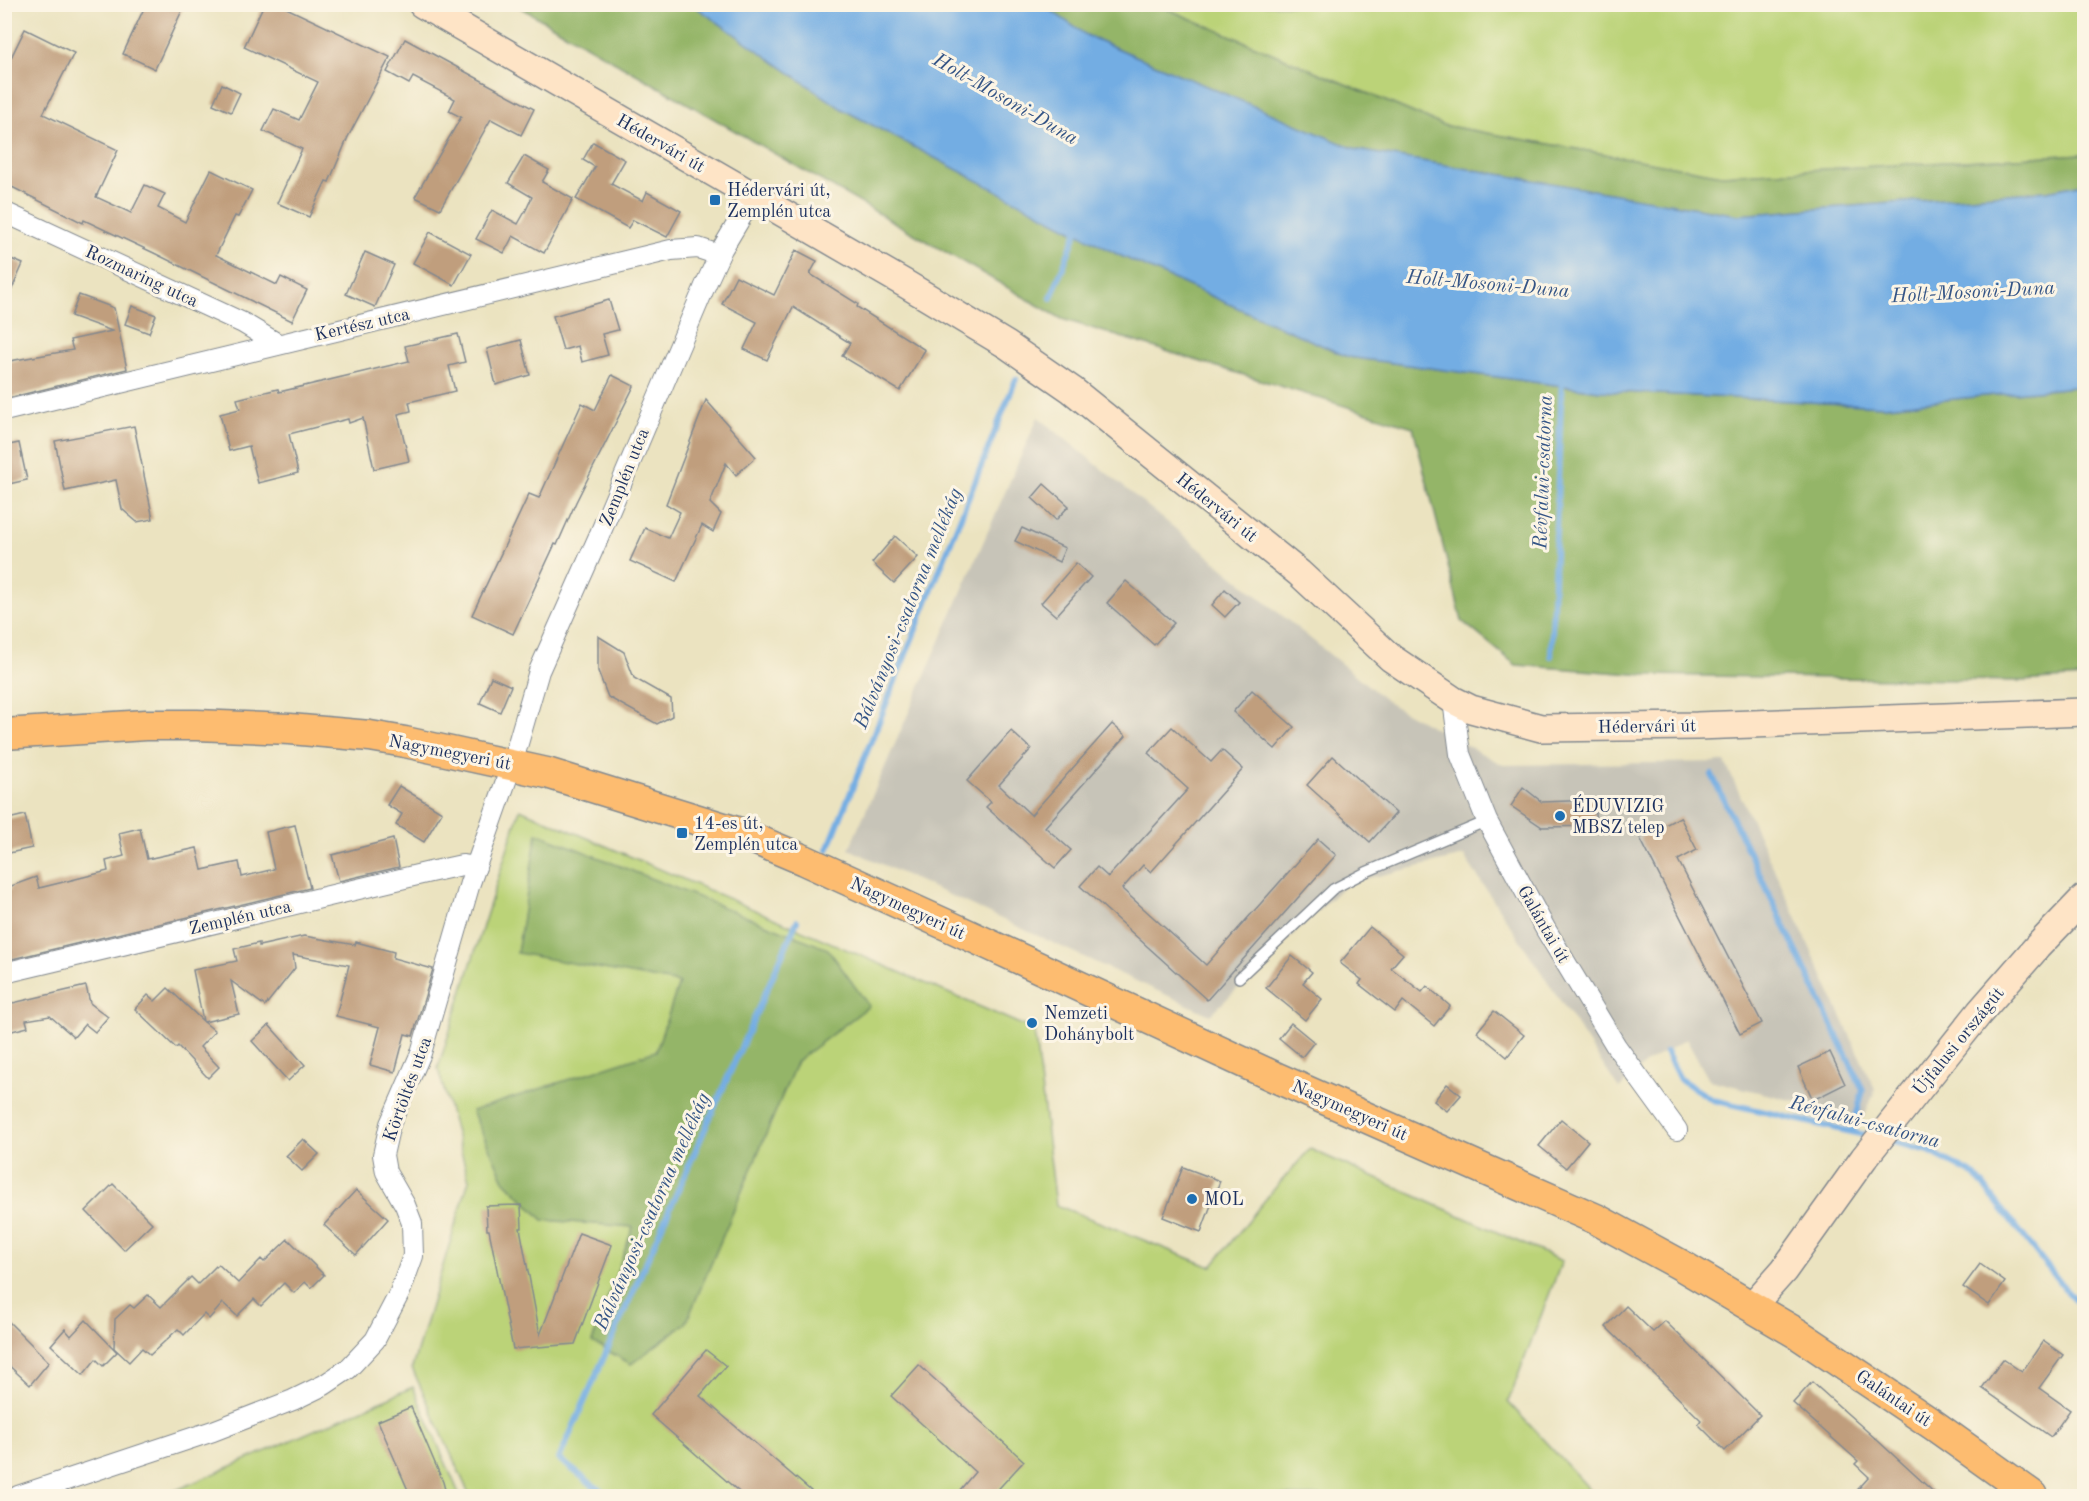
<svg xmlns="http://www.w3.org/2000/svg" width="2089" height="1501" font-family="'Old Standard TT',serif">
<rect width="100%" height="100%" fill="#fcf5e5"/>
<filter id="ink" filterUnits="userSpaceOnUse"><feTurbulence type="fractalNoise" baseFrequency=".0167" numOctaves="2"/><feDisplacementMap in="SourceGraphic" scale="12" xChannelSelector="R" yChannelSelector="G"/><feConvolveMatrix kernelMatrix="1 2 1 2 8 2 1 2 1" color-interpolation-filters="sRGB"/></filter>
<filter id="wash" filterUnits="userSpaceOnUse"><feTurbulence type="fractalNoise" baseFrequency=".008" numOctaves="4" result="noise"/><feDisplacementMap in="SourceGraphic" scale="24" xChannelSelector="R" yChannelSelector="G"/><feGaussianBlur stdDeviation="1.35" result="paint"/><feColorMatrix in="noise" values="0 0 0 0 0 0 0 0 0 0 0 0 0 0 0 0 0 1.4 0 .05"/><feComposite in="paint" operator="in"/></filter>
<g filter="url(#wash)">
<rect width="100%" height="100%" fill="#ebe3c0"/>
<polygon fill="#c7c4b8" points="1038,417 1392,705 1503,765 1725,762 1875,1090 1864,1118 1709,1080 1686,1039 1646,1063 1619,1089 1464,856 1347,883 1210,1015 849,849"/>
<g fill="#bbd378" stroke="#6b816b" stroke-width="1.5">
<polygon points="1158,5 2084,5 2084,154 1722,175 1442,125"/>
<polygon points="520,809 1034,1030 1056,1205 1211,1267 1269,1195 1310,1149 1562,1261 1508,1402 1596,1496 470,1496 412,1368 469,1180 438,1068"/>
<polygon points="413,1387 460,1496 163,1496"/>
</g>
<g fill="#94b568" stroke="#587263" stroke-width="1.5">
<polygon points="516,5 693,5 842,109 1119,255 1348,357 1600,391 1885,406 2084,386 2084,677 2021,681 1646,675 1516,665 1462,621 1413,427 1062,319"/>
<polygon points="1043,5 1158,5 1442,125 1722,175 2084,154 2084,184 2047,191 1738,215 1356,150 1086,35"/>
<polygon points="537,833 828,949 869,1006 797,1061 686,1323 631,1364 592,1342 633,1227 543,1220 504,1180 472,1111 656,1051 679,983 517,953"/>
</g>
<polygon fill="#73ade3" stroke="#476ea0" stroke-width="1.5" points="693,5 1043,5 1086,35 1357,150 1738,215 2047,191 2084,184 2084,386 1885,406 1600,391 1348,357 1119,255 842,109"/>
<g fill="none" stroke-linecap="round" stroke-linejoin="round">
<g stroke="#73ade3" stroke-width="6">
<polyline points="1051,298 1079,226"/>
<polyline points="1551,656 1562,377"/>
<polyline points="1712,775 1863,1090 1852,1132"/>
<polyline points="828,849 1016,379"/>
<polyline points="1666,1052 1680,1079 1713,1100 1873,1137"/>
<polyline points="1886,1140 1929,1151 1976,1176 2066,1290 2084,1309"/>
<polyline points="607,1496 559,1459 797,921"/>
</g>
</g>
<g id="blocks">
<g fill="#c09e7d">
<polygon points="146,4 185,4 155,69 123,54"/>
<polygon points="264,4 278,4 390,57 348,137 329,182 326,181 309,217 277,203 302,149 263,131 274,109 299,120 318,82 244,47"/>
<polygon points="25,29 74,53 43,114 118,150 96,197 131,213 145,185 165,194 158,208 185,222 211,170 252,190 238,217 235,216 216,255 277,285 281,277 307,290 292,321 154,253 84,220 83,223 4,183 4,72"/>
<polygon points="405,39 534,109 521,135 491,119 440,209 415,197 461,117 449,111 455,99 413,77 409,84 387,72"/>
<polygon points="222,84 240,93 231,112 213,104"/>
<polygon points="593,142 625,160 611,184 643,201 647,192 681,211 667,237 633,220 628,228 576,199 595,167 583,160"/>
<polygon points="524,156 549,170 542,182 573,199 544,253 513,236 504,253 476,239 492,210 518,224 526,210 532,197 508,183"/>
<polygon points="430,232 471,254 454,285 413,263"/>
<polygon points="796,250 817,261 810,274 858,304 857,307 925,350 900,391 842,356 850,343 793,307 767,360 744,349 757,322 722,304 736,276 774,295"/>
<polygon points="365,252 394,265 375,307 346,294"/>
<polygon points="4,256 23,264 4,307"/>
<polygon points="79,295 114,308 127,369 4,399 4,362 73,350 70,340 112,331 71,316"/>
<polygon points="609,300 618,330 602,334 608,355 582,362 578,346 563,350 553,316"/>
<polygon points="132,306 156,315 149,333 125,324"/>
<polygon points="458,334 465,362 449,366 455,391 409,402 411,411 398,414 409,461 374,469 363,418 349,423 348,419 289,434 298,473 258,483 249,446 229,451 220,414 240,409 237,399 278,389 279,392 409,361 405,346"/>
<polygon points="521,340 530,375 496,385 487,349"/>
<polygon points="612,375 634,386 576,502 557,545 555,544 513,634 472,615 529,494 539,498 582,403 595,410"/>
<polygon points="706,400 756,457 736,475 726,463 710,503 721,514 713,532 702,525 676,582 630,561 645,528 668,538 680,512 666,504"/>
<polygon points="134,426 153,519 137,522 122,509 116,480 65,491 55,441"/>
<polygon points="19,443 27,480 4,485 4,446"/>
<polygon points="1044,484 1069,506 1056,520 1032,498"/>
<polygon points="1022,528 1065,548 1059,562 1015,541"/>
<polygon points="895,536 918,557 894,583 872,563"/>
<polygon points="1076,563 1091,577 1056,616 1041,603"/>
<polygon points="1126,581 1174,623 1154,645 1107,603"/>
<polygon points="1225,589 1239,602 1225,617 1212,605"/>
<polygon points="598,636 624,652 634,678 671,699 672,716 657,724 608,697 598,671"/>
<polygon points="491,677 511,686 500,712 480,703"/>
<polygon points="1252,690 1294,727 1275,749 1233,712"/>
<polygon points="1112,724 1126,736 1045,827 1071,850 1055,868 986,807 991,802 967,781 1011,731 1031,749 999,785 1031,815"/>
<polygon points="1172,727 1211,762 1222,750 1243,769 1151,872 1143,865 1122,889 1206,965 1318,839 1336,855 1207,1000 1080,886 1097,867 1108,877 1188,789 1148,753"/>
<polygon points="1333,756 1396,813 1370,842 1307,785"/>
<polygon points="399,786 442,812 424,842 396,825 402,814 387,805"/>
<polygon points="1523,787 1542,802 1594,800 1596,826 1542,827 1511,806"/>
<polygon points="25,815 32,848 9,853 4,833 4,820"/>
<polygon points="1680,817 1697,850 1678,860 1762,1023 1740,1034 1640,838"/>
<polygon points="295,825 310,888 12,959 4,926 4,901 11,886 36,877 39,888 108,871 106,861 124,856 119,833 140,828 147,859 197,848 202,870 239,862 242,877 274,869 266,832"/>
<polygon points="393,839 399,867 339,881 332,855"/>
<polygon points="1370,927 1403,954 1391,968 1422,992 1427,986 1450,1006 1434,1026 1403,1001 1395,1012 1359,984 1362,980 1340,963"/>
<polygon points="304,936 355,945 356,942 394,952 393,958 433,969 413,1036 405,1034 395,1072 370,1065 380,1027 336,1016 349,965 293,955 295,968 265,1006 231,981 239,1014 204,1022 215,1031 200,1047 219,1067 208,1078 178,1046 176,1048 135,1009 148,995 155,1001 168,988 203,1021 193,970 237,961 234,949 259,943 259,946"/>
<polygon points="1292,956 1312,972 1303,983 1322,999 1305,1020 1266,988"/>
<polygon points="86,986 90,1003 108,1017 95,1032 85,1024 74,1037 50,1016 26,1020 28,1027 4,1033 4,1005"/>
<polygon points="1494,1011 1524,1035 1507,1057 1477,1032"/>
<polygon points="1291,1023 1314,1042 1302,1057 1279,1038"/>
<polygon points="269,1025 305,1065 288,1081 252,1041"/>
<polygon points="1830,1052 1845,1084 1813,1100 1798,1067"/>
<polygon points="1447,1084 1461,1095 1447,1111 1434,1101"/>
<polygon points="1561,1119 1588,1141 1566,1168 1539,1146"/>
<polygon points="303,1139 319,1154 302,1171 286,1156"/>
<polygon points="1183,1167 1220,1181 1201,1232 1163,1217"/>
<polygon points="113,1184 152,1223 124,1250 86,1211"/>
<polygon points="356,1190 388,1219 356,1255 324,1225"/>
<polygon points="521,1205 522,1228 520,1228 540,1335 579,1233 612,1245 575,1344 513,1349 489,1230 487,1230 486,1206"/>
<polygon points="288,1239 324,1275 311,1288 305,1282 294,1293 284,1283 261,1306 254,1299 237,1316 223,1303 209,1319 204,1314 184,1335 178,1329 150,1355 142,1348 129,1362 114,1348 115,1319 130,1305 134,1308 148,1295 161,1307 191,1277 198,1284 218,1264 238,1283 261,1259 264,1262"/>
<polygon points="1980,1264 2005,1282 1989,1305 1963,1287"/>
<polygon points="1626,1306 1653,1332 1665,1321 1760,1415 1725,1451 1698,1424 1701,1420 1606,1327"/>
<polygon points="4,1317 49,1362 30,1385 4,1361"/>
<polygon points="86,1320 117,1352 103,1366 96,1359 83,1375 51,1345 65,1329 71,1336"/>
<polygon points="2043,1341 2063,1355 2039,1388 2070,1410 2051,1437 1982,1388 2003,1359 2022,1372"/>
<polygon points="706,1350 726,1366 700,1396 818,1497 745,1497 651,1415"/>
<polygon points="919,1365 1024,1461 991,1497 954,1497 975,1472 891,1396"/>
<polygon points="1812,1382 1877,1440 1939,1497 1851,1497 1869,1477 1855,1464 1858,1461 1793,1403"/>
<polygon points="411,1407 443,1482 447,1497 411,1497 378,1421"/>
</g>
</g>
</g>
<g filter="url(#ink)">
<use href="#blocks" fill-opacity="0" stroke="#83898f" stroke-width="1.5"/>
<g fill="none" stroke-linecap="round" stroke-linejoin="round">
<g stroke="#83898f" stroke-width="12">
<polyline id="lane" points="1239,978 1333,889 1366,872 1487,821"/>
</g>
<g stroke="#83898f" stroke-width="22">
<g id="street">
<polyline points="4,212 243,323 278,344"/>
<polyline points="4,411 671,250 698,248 719,255"/>
<polyline points="1453,700 1460,754 1487,821 1546,930 1616,1046 1677,1130"/>
<polyline points="4,973 430,872 462,865 476,867"/>
<polyline points="18,1496 213,1431 293,1400 324,1385 348,1369 375,1340 400,1292 413,1256 412,1223 405,1205 386,1172 383,1155 390,1124 421,1053 470,883 512,764 539,671 599,536 705,286 722,249 753,197"/>
</g>
</g>
<g stroke="#83898f" stroke-width="30">
<g id="secondary">
<polyline points="422,4 904,283 1007,345 1072,390 1299,573 1391,658 1453,700 1471,709 1541,728 1697,726 2084,712"/>
<polyline points="1752,1306 1784,1270 1864,1158 1980,1012 2037,947 2084,898"/>
</g>
</g>
<g stroke="#83898f" stroke-width="33">
<polyline id="primary" points="4,734 146,725 197,725 290,729 370,736 405,742 547,773 740,833 804,860 949,926 1277,1078 1596,1219 1679,1264 1798,1334 1935,1426 2033,1496"/>
</g>
<use href="#lane" stroke="#fff" stroke-width="9"/>
<use href="#street" stroke="#fff" stroke-width="20"/>
<use href="#secondary" stroke="#fee4c6" stroke-width="27"/>
<use href="#primary" stroke="#fdbc70" stroke-width="30"/>
</g>
</g>
<g fill="#1f6fb2" stroke="#fcf5e5" stroke-width="2">
<rect x="709" y="194" width="12" height="12" rx="3"/>
<circle cx="1560" cy="816" r="6"/>
<rect x="676" y="827" width="12" height="12" rx="3"/>
<circle cx="1032" cy="1023" r="6"/>
<circle cx="1192" cy="1199" r="6"/>
</g>
<g text-anchor="middle" stroke-width="6" stroke-linejoin="round" paint-order="stroke">
<g font-size="18" fill="#1b2f5e" stroke="#fcf5e5">
<text transform="translate(661 143) rotate(30)" y="6">Hédervári út</text>
<text transform="translate(142 276) rotate(25)" y="6">Rozmaring utca</text>
<text transform="translate(362 324) rotate(-13)" y="6">Kertész utca</text>
<text transform="translate(624 477) rotate(-68)" y="6">Zemplén utca</text>
<text transform="translate(1217 507) rotate(39)" y="6">Hédervári út</text>
<text transform="translate(1647 726) rotate(-1)" y="6">Hédervári út</text>
<text transform="translate(450 752) rotate(11)" y="6">Nagymegyeri út</text>
<text transform="translate(908 908) rotate(25)" y="6">Nagymegyeri út</text>
<text transform="translate(240 917) rotate(-13)" y="6">Zemplén utca</text>
<text transform="translate(1544 924) rotate(60)" y="6">Galántai út</text>
<text transform="translate(1958 1041) rotate(-51)" y="6">Újfalusi országút</text>
<text transform="translate(407 1089) rotate(-70)" y="6">Körtöltés utca</text>
<text transform="translate(1350 1110) rotate(24)" y="6">Nagymegyeri út</text>
<text transform="translate(1894 1398) rotate(34)" y="6">Galántai út</text>
</g>
<g font-size="18" fill="#1b2f5e" stroke="#fcf5e5" text-anchor="start">
<text x="727" y="196">Hédervári út,<tspan x="727" dy="21">Zemplén utca</tspan></text>
<text x="1572" y="812">ÉDUVIZIG<tspan x="1572" dy="21">MBSZ telep</tspan></text>
<text x="694" y="829">14-es út,<tspan x="694" dy="21">Zemplén utca</tspan></text>
<text x="1044" y="1019">Nemzeti<tspan x="1044" dy="21">Dohánybolt</tspan></text>
<text x="1204" y="1205">MOL</text>
</g>
<g font-size="20" font-style="italic" fill="#355586" stroke="#fcf5e5">
<text transform="translate(1006 98) rotate(30)" y="7">Holt-Mosoni-Duna</text>
<text transform="translate(1488 283) rotate(5)" y="7">Holt-Mosoni-Duna</text>
<text transform="translate(1973 291) rotate(-3)" y="7">Holt-Mosoni-Duna</text>
<text transform="translate(1542 472) rotate(-88)" y="7">Révfalui-csatorna</text>
<text transform="translate(907 608) rotate(-68)" y="7">Bálványosi-csatorna mellékág</text>
<text transform="translate(1865 1121) rotate(15)" y="7">Révfalui-csatorna</text>
<text transform="translate(651 1211) rotate(-66)" y="7">Bálványosi-csatorna mellékág</text>
</g>
</g>
<rect width="2089" height="1501" fill="none" stroke="#fcf5e5" stroke-width="24"/>
</svg>
